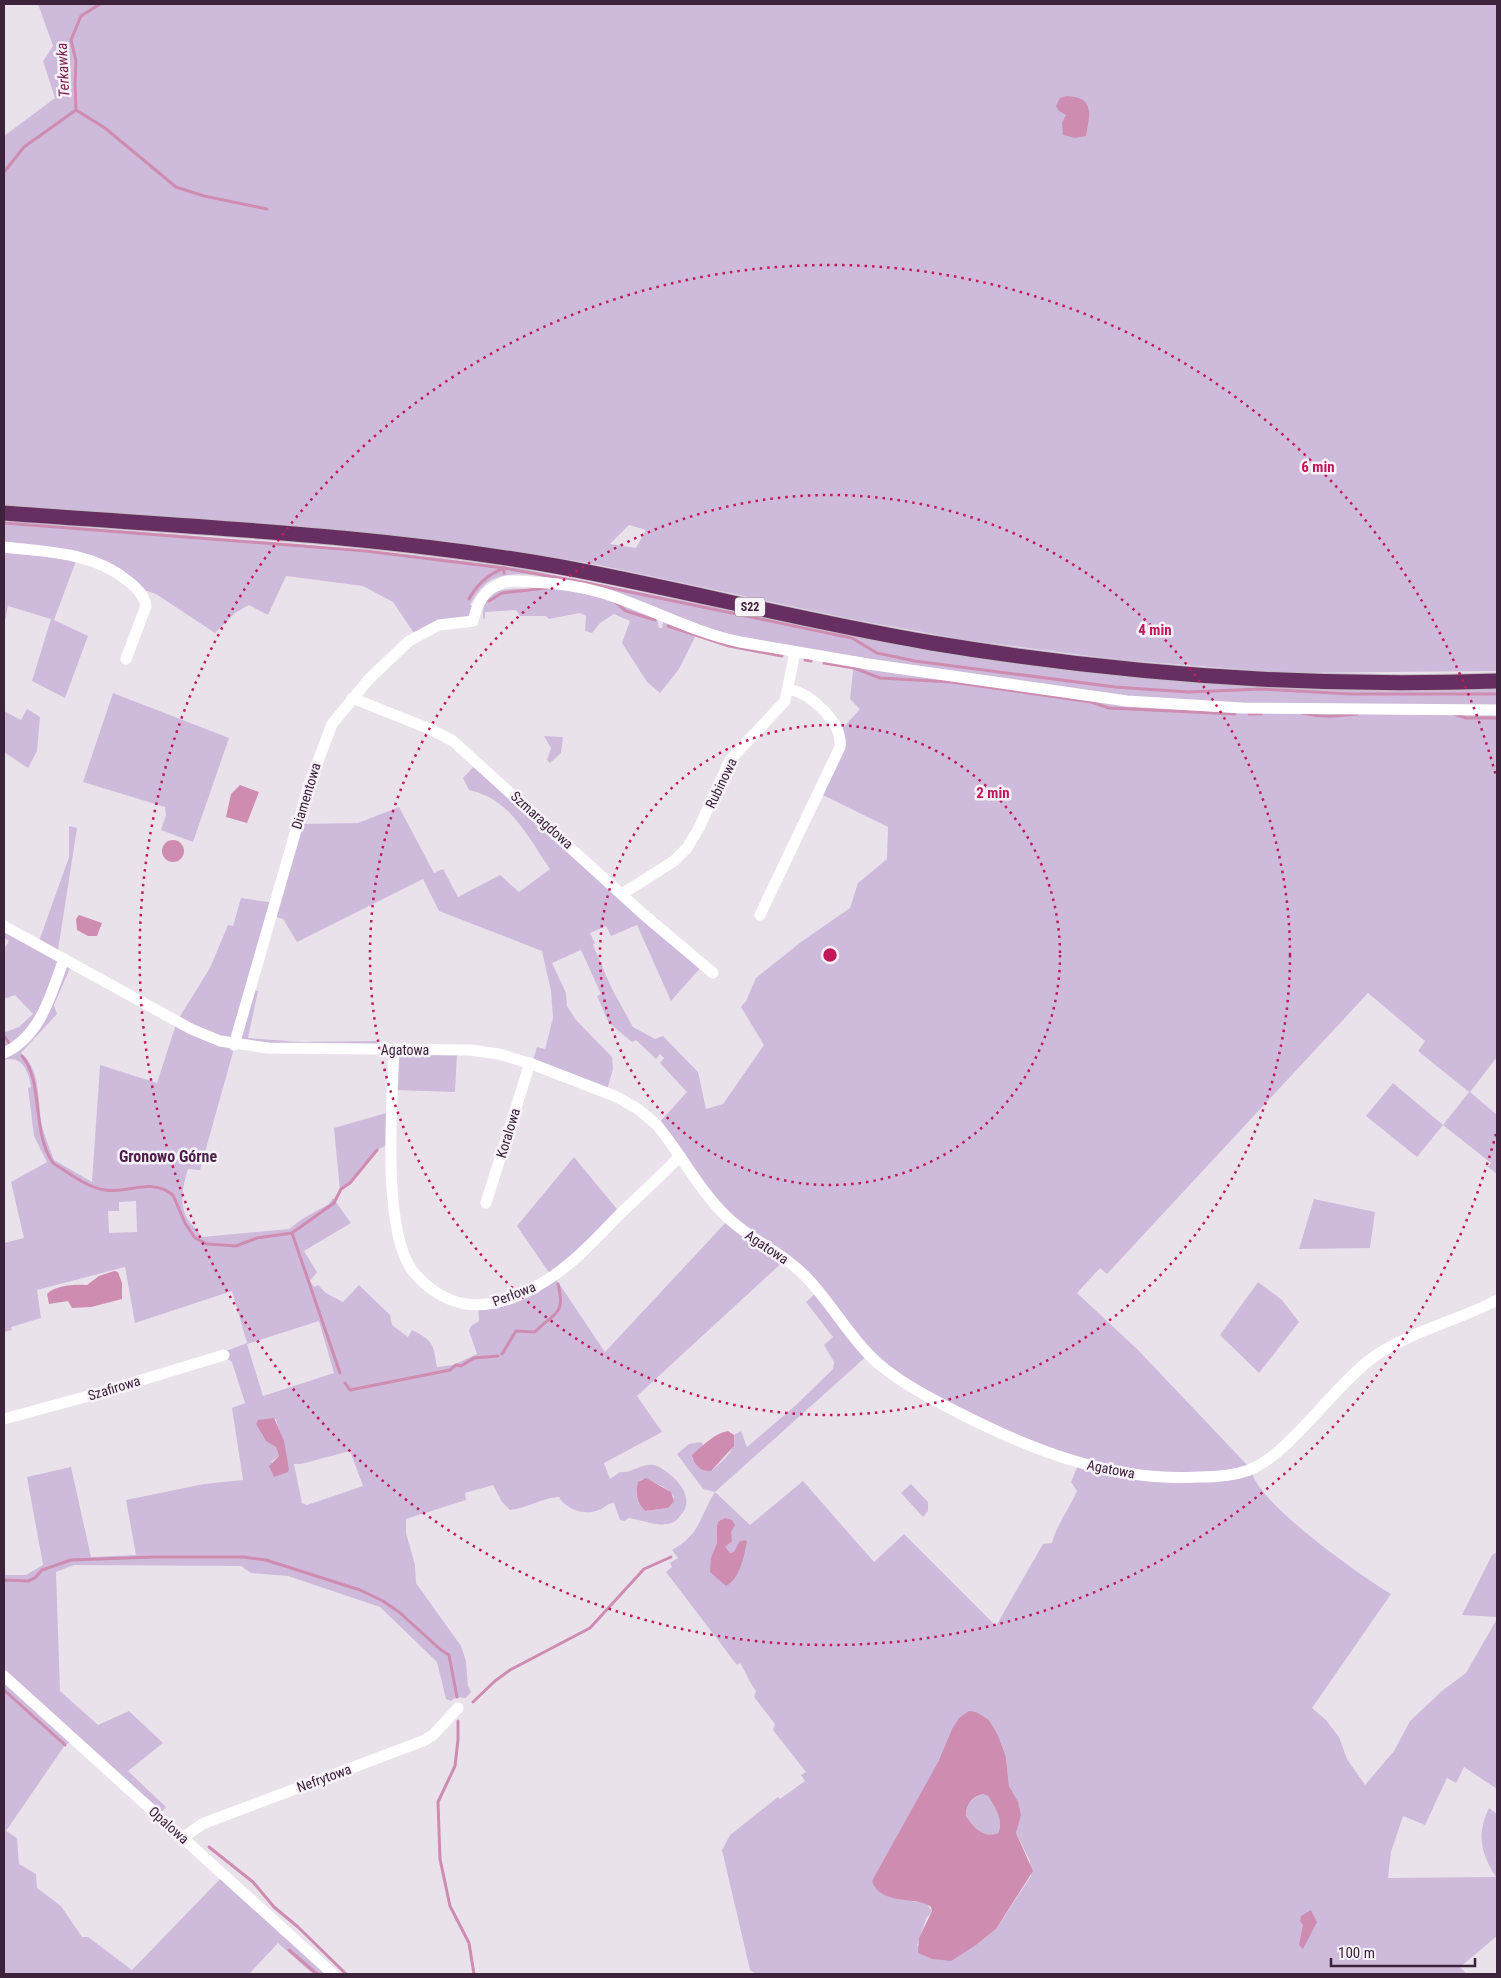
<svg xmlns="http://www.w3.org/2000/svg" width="1501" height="1978" font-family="'Roboto Condensed',sans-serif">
<rect width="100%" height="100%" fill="#eae2eb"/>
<g fill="#cebbdc" fill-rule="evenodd">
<path d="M38,4h1459v667l-209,2 -167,-13 -155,-20 -110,-20 -267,-57 -142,-22 -443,-35v-370l51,-38 -12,-37 10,-15zM629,525l17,5 -10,18 -26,-4z"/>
<path d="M4,521l294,23 143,14 82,11 203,40 508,76 119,5 144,-1v368l-27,35 27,23v59l-9,-7 3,-4 -48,-38 -26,32 -51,-41 27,-33 50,42 26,-33 -51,-41 7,-10 -57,-48 -261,281 -7,-6 -23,25 61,57 113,119c4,33 110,107 140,125l-79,114 14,12 13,17 8,22 18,26 29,-34 16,-30 33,-31 23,-17 31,-54v170l-33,-22 -8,16 -9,-5 -22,47 -22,-9 -12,36 -3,26 108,-1c-15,-23 -20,-42 -7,-69l8,6v122l-37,31 7,7h-711l-6,-4 -28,-120 8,-15 48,-38 2,2 25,-18 -4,-6 5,-3 -33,-42 2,-6 -21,-27 2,-6c-7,-9 -10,-19 -16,-28l-3,2 -71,-93 6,-5 -2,-4 8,-5 -6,-8c29,-16 27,-33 43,-58l-12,-3 -26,-35 12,-10 12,-2 2,3 -11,13 8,10 12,2c10,-9 24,-18 22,-35l7,-4 6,16 49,-42 37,-36 1,-7 -10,-17 9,-8 -27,-35 12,-11 -32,-32 -149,137 25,36 -58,31 6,16 10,-7c13,2 23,-11 37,-6 18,9 41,32 23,50 -3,4 -7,8 -13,8 -11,2 -26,-4 -38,-6l-5,3 -4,-1 -6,-17c-7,0 -9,5 -15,7 -15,6 -32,0 -40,-13 -18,1 -31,11 -49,13l-8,-8 -9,-17 -28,8 1,7 -60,19v14l9,32 1,18 45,63 5,15 2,25 3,6 -5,6 -9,-1 -6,4 -5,-2 -9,-37 -57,-55 -92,-31 -37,-3 -10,-7 -167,-1 -18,7 4,119 38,34 31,-14 34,32 -35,28 38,36 -8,9 -84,-76 -9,5 -59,86 11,7 2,26 17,10 1,14 24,18 21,31h6l44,33 92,-95 109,99h-20l-35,-31 -29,31h-245v-399h22l17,-10 -16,-88 44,-10 20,90 45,-2 -10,-55 78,-16 39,-4 -11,-72 13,-5 -13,-41 -6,-4 -3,-6 24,-9 -15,-52 -97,32 -10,-56 -88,23 4,28 -30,9 1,3 -8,2v-89l20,-5 -13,-56 36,-20 -13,-26 -6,-48 3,-1c-2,-15 -9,-32 -27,-27v-30l2,2 13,-5 14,-13 -18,-19 -11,4v-50l5,-8 -5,-3v-12l34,18 31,-87v-31l8,2 -19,122 12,18 -16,37 3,9 -36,39c21,17 16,49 21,73 3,12 8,23 12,34l38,22 8,-117 57,18 20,-62 33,-53 18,-43 5,1 8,-28 33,5 24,-79 60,-1 41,-16 35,66 9,-4 15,28 42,-22 19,17 31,-23c-23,-33 -39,-70 -81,-79l-6,-12 15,-16 225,203 -32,36 -34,-76 -26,11 -5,-10 -16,7 5,10 -2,2 19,44 21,38 22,12 8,-3 35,36 8,37 17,-5 41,-59 -23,-38 5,-6 10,-23 45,-36 49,-34 8,-25 29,-24 1,-32 -65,-32 19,-66 18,-20 -10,-10 4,-37 -156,-31 -19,38 -19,24 -13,-11 -25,-39 8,-22 -16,-7 -14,9 -8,10 -7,-2 1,-15 -6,-3 -31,6 -3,-3h-26l-4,-6 -31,2v7l-2,-1c-2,-39 38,-27 62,-29 12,-1 23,-2 35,1 26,6 52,19 77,28l2,10h3l2,-11c-40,-14 -127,-55 -168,-39 -12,4 -20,16 -26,27l6,3 -2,7 -58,21 -23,-34 -30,-16 -77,-10 -18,39 -19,-10 -14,8 -20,20 -59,-39 -15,-5 -62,-36 -25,67 34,16 -23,62 -33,-17 19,-62 -43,-13 -4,20zM423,879l16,32 103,40 9,40 2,27 -8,31 -8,-2 -5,17 74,29 7,-24 -1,-12 -36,-37 -9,-14 -1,-13 -14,-30 29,-13 20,44 -4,2 12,27 23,19 4,-2 20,19 4,-5 4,4 -4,5 27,29 -30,33 72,94 -124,133 -51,-76 67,-62 -47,-57 -57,69 35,51 -74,28 1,16 -8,5 -2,5 8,23 -24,11 -16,2c-4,-23 -3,-26 -25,-37l-4,7 -16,-12 -2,-10 -31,-30 -16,17 -17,-9 -8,-8 -4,2 -4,-6 7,-9 -13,-21 47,-28 -18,-25 -4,6 -27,15 -13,10 -87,8c-4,-6 -8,-10 -13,-16 -11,-15 -6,-35 -1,-52l12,1 35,-125 142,-1 1,-3 -77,1 -53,-4 10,-47 -8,-2 26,-72 7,2 14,23zM136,1201l1,31 -28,1 -1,-22h11v-9zM319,1321l15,52 -71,23 -16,-52zM869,1354l58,42 152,67 -8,19 6,9c-8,18 -20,33 -25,52l-9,1 -47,82 -92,-92 -30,28 -71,-81 -53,44 -35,-33zM265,1419h11l13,50 -18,-7 8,-6 -3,-9c-9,-7 -15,-9 -17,-21zM350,1451l13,35 -56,19 -5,-2 -8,-39h7zM642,1479c12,4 24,6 32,18l-6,11 -23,3c-9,-7 -12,-24 -3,-32zM989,1720l9,15 8,22 3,29 11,28 -4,19 14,28 1,15 -35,53 -20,16 -59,1 9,-27 6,-8 -7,-9h-11l-42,-20 66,-120 14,-33z"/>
<polygon points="113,693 229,738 193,842 161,830 166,815 165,807 83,782"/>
<polygon points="27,709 40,717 37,751 28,768 4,752 4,711 21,720"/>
<polygon points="544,736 563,737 561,753 550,763 547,760 551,748"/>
<polygon points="394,1050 457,1055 455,1092 393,1090"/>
<polygon points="393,1111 392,1134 385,1146 377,1150 350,1183 340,1191 334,1128"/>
<polygon points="1314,1199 1375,1212 1370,1248 1299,1249"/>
<polygon points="1258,1282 1282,1300 1299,1322 1259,1373 1220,1335"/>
<polygon points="911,1484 928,1502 928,1511 923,1517 901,1493"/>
<polygon points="1497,1552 1497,1617 1462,1615 1492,1555"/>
<path d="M983,1794l5,2c7,11 16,23 10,37 -14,6 -25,-6 -32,-17 -1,-11 7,-19 17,-22z"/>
</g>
<g fill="#ce8cb0" fill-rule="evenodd">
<path d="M1067,96c28,1 23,19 19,40l-11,2 -12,-3 -1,-12 4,-8 -7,-4 -3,-5 4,-8z"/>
<polygon points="240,785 259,792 247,823 226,817 231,794"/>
<circle cx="173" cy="851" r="11"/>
<polygon points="79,915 102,923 97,936 88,936 77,930 76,919"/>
<path d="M114,1271l4,1 4,11v16l-31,8 -19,1 -4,-7 -19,3 -2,-10c8,-9 29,-10 40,-9l12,-9z"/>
<polygon points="274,1418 284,1441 289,1469 288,1472 274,1477 269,1466 279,1456 276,1447 266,1441 256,1424 258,1420"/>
<path d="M728,1431l6,4v11l-23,25c-10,1 -17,-6 -19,-16 10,-9 23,-22 36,-24z"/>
<path d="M646,1478l25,14 3,9 -6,7 -23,3c-8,-7 -10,-19 -7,-29z"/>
<path d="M725,1518l7,2 3,5 -4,7 1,9 -7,6 5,6 4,-1 5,-10 5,-2 3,1c-3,15 -7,38 -21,45l-16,-14 1,-14 6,-15v-18l2,-4z"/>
<path d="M969,1711l7,1 13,8 9,15 8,22 3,29 9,16 3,13 -5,18 17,38 -37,58 -20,16 -25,16 -19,-2 -14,-6 1,-15 13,-27 -1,-4c-11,-11 -52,-1 -59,-26l66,-119 14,-33 7,-11zM983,1794l5,2c7,11 16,24 10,37 -14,6 -25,-6 -32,-17 -1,-11 7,-20 17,-22z"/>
<polygon points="1311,1910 1317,1922 1303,1949 1299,1945 1303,1925 1300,1921 1301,1916"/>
</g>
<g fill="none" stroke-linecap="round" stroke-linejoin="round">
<g stroke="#ce8cb0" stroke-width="3">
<polyline points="76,110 105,128 176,187 204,196 267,209"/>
<polyline points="4,172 24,147 76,110 75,84 76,61 71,40 81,16 100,4"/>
<polyline points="4,523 366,551 504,568 582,582 852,638 877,653 915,661 1115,687 1188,692 1261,689 1350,694 1497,694"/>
<path d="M469,599c8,-15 20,-25 35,-31v5"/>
<polyline points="489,601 502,593 547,588"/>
<polyline points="615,602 626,611 655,620"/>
<polyline points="668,626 729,646 782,656"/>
<polyline points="805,660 811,661"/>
<polyline points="824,663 854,668 880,678 951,682 1091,702 1109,708 1235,714"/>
<path d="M1302,713c20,5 36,3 56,1"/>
<polyline points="1249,714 1261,714"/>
<polyline points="1454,714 1466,718 1495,718"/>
<polyline points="4,1036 9,1043"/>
<path d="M22,1056c22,26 9,75 31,107 14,9 35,25 52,27 24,4 46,-13 68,5l12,28 10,15 12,6 29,2 21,-8 35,-5 42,-30 7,-14 9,-6 27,-33"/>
<polyline points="292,1233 340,1373"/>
<path d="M502,1354l14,-23 19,1c19,-20 31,-16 23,-48"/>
<polyline points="345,1383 350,1390 450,1370 456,1365 461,1366 474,1358 498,1356"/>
<polyline points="4,1580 28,1581 35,1578 42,1570 71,1560 154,1557 243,1557 266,1560 360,1590 383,1601 399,1612 441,1650 449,1655 457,1697"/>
<polyline points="4,1690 65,1745"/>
<polyline points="473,1702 495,1681 510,1670 590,1628 644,1569 671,1557"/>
<polyline points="458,1721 458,1740 455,1766 438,1802 440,1859 450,1906 469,1943 474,1974"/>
<polyline points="209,1847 253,1882 274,1907 298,1927 346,1974"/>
<polyline points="289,1950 317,1974"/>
</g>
<g stroke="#c4bdc4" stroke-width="17">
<path id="highway" d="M4,513c185,14 374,21 557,54 124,23 246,55 371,76 187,31 376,45 565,38"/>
</g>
<g stroke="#fff" stroke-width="11">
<path d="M4,547c43,5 89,5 124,34 9,7 16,14 18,25l-20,53"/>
<polyline points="352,698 430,729 453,741 643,914 713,973"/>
<polyline points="622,894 674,861 687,848 699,828 730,760 785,701 795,652"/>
<path d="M760,915l80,-168c3,-25 -29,-53 -51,-58"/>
<path d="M4,926l187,103 29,12 48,7 202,2 29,4 33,10 85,33 21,12 19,16c24,29 42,65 69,91 24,24 58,37 82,63 27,29 46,66 77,90 23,18 49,31 76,45 73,37 153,68 237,63 17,0 35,-1 51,-7 41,-16 83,-82 122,-111 38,-28 85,-37 126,-59"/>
<path d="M234,1045l75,-260 23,-61 37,-45 40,-38 30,-16 34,-4c3,-14 10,-30 25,-36 10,-6 22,-4 34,-3 24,1 47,4 71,11 47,15 89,39 137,49l128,22 259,37 115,7 255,2"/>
<path d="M394,1050c-2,52 -12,179 18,220 10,13 24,24 39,30 33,13 68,-2 96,-20 27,-17 51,-43 73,-66 20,-19 41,-38 60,-58"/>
<path d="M4,1053c37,-17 47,-59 60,-94"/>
<polyline points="486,1203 530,1063"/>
<polyline points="4,1419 92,1395 224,1355"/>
<polyline points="4,1676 333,1974"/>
<polyline points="183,1838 202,1824 423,1741 433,1735 458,1708"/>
</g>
<use href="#highway" stroke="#672f61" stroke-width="15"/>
</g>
<g fill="none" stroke="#c2185b" stroke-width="2.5" stroke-dasharray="2.5 5">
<circle cx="830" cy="955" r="230"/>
<circle cx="830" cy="955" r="460"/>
<path d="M1496 1134A690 690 0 1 1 1496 776"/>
</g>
<g text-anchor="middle" stroke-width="5" stroke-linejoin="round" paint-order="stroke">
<rect fill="#f7f2f8" stroke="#746074" stroke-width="1" x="735" y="597.5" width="30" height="19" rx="4"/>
<g font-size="12" font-weight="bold" fill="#3c223b">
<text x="750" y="611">S22</text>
</g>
<g font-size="14" fill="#3c223b" stroke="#f7f2f8">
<text transform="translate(721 783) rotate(-64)" y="5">Rubinowa</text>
<text transform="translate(306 796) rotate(-73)" y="5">Diamentowa</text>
<text transform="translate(542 820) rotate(42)" y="5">Szmaragdowa</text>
<text x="405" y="1055">Agatowa</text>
<text transform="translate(508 1133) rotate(-73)" y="5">Koralowa</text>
<text transform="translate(767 1247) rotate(34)" y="5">Agatowa</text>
<text transform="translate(514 1294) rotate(-21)" y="5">Perłowa</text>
<text transform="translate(114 1388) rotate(-17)" y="5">Szafirowa</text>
<text transform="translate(1111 1469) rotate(11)" y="5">Agatowa</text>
<text transform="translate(324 1778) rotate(-20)" y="5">Nefrytowa</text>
<text transform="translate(169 1825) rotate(42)" y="5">Opalowa</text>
</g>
<g font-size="15" font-style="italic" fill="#751f4c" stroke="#f7f2f8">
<text transform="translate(63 70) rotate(-93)" y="5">Terkawka</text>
</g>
<g font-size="16" font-weight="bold" fill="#4d1f4a" stroke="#f7f2f8">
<text x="168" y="1162">Gronowo Górne</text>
</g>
</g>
<circle cx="830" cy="955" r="8" fill="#c2185b" stroke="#f7f2f8" stroke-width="2.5"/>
<g font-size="15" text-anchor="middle" font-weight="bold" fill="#c2185b" stroke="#f7f2f8" stroke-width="5" stroke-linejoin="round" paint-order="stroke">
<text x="1318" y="472">6 min</text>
<text x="1155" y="635">4 min</text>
<text x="993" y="798">2 min</text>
</g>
<rect width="1501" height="1978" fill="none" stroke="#3c223b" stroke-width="10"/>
<path d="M1331 1958v8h144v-8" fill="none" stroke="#3c223b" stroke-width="2.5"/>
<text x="1338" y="1958" font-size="15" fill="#3c223b" stroke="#f7f2f8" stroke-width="4" paint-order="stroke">100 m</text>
</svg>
